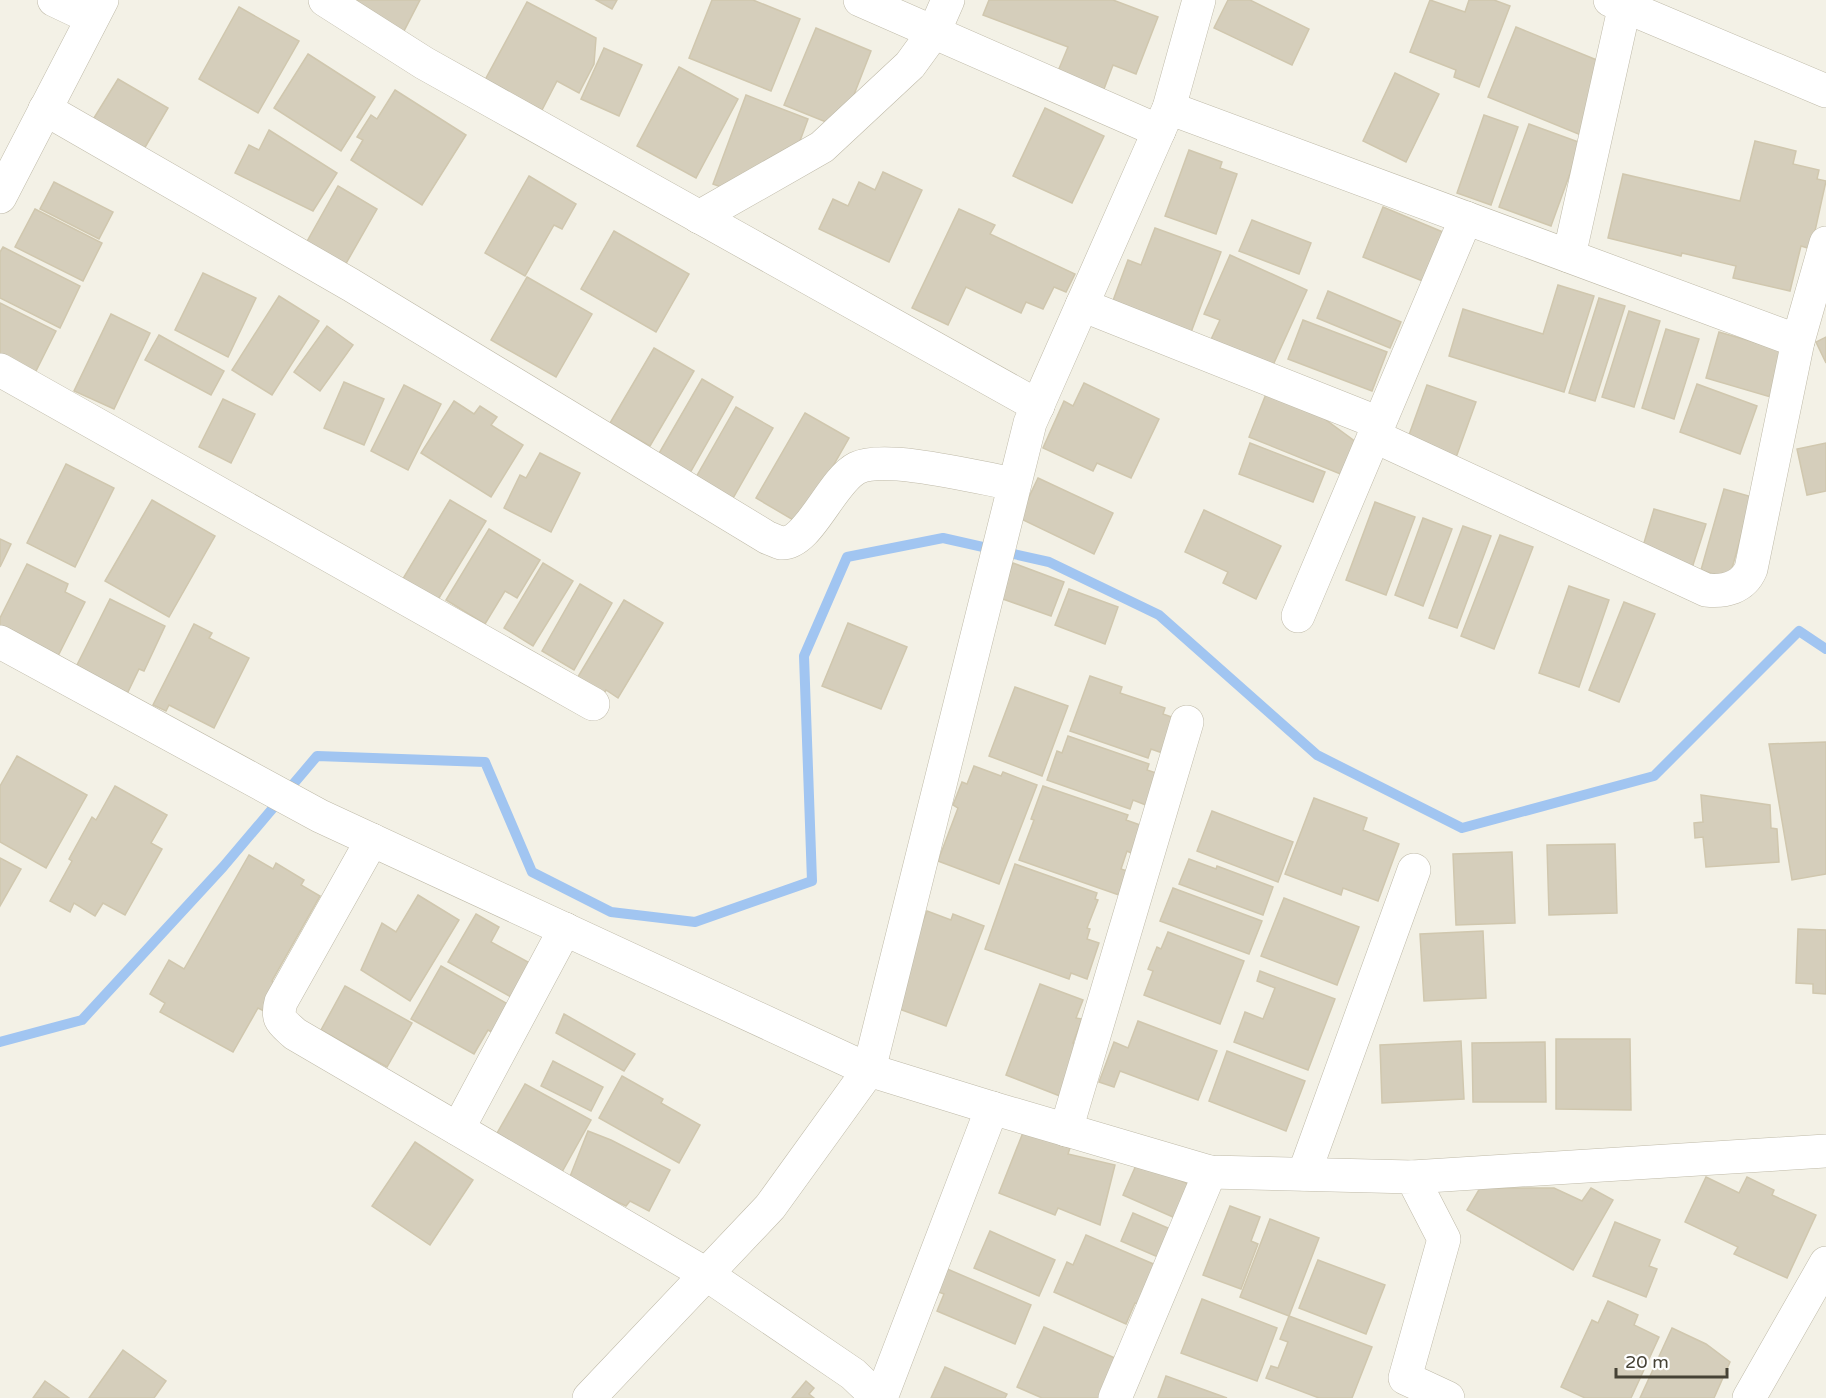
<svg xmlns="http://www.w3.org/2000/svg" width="1826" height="1398" font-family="'Varela Round',sans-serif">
<rect width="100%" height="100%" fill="#f3f1e6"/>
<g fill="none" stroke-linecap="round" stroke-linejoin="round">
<polyline stroke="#a1c5f1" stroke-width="10" points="0,1042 82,1020 223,867 317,756 485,762 532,872 611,912 695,922 812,881 804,656 847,557 943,538 1049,562 1159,615 1317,755 1462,828 1654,776 1799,631 1826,649"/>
</g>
<g fill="#d5cebb" stroke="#d0c7ae" stroke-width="1.5">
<polygon points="340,0 420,0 403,33"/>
<polygon points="596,0 617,0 612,9"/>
<polygon points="712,0 753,0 800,19 771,91 689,58"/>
<polygon points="989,0 1113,0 1158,17 1136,74 1113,65 1104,89 1058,71 1068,47 983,15"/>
<polygon points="1228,0 1250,0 1309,29 1292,65 1214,28"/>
<polygon points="1430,0 1465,12 1469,0 1494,0 1510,6 1479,87 1454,77 1456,70 1410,52"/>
<polygon points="527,2 596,38 594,64 579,93 557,81 542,110 485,80"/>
<polygon points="239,7 299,41 258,113 199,79"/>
<polygon points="1516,27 1609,65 1581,135 1488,97"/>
<polygon points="816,28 871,51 841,128 784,105"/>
<polygon points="604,48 642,65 619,116 581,99"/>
<polygon points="308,54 375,97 341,151 274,108"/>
<polygon points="679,67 738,99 696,178 637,146"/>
<polygon points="1395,73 1439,94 1406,162 1363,141"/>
<polygon points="118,79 168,108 140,156 89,126"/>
<polygon points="395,90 466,135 422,205 351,160 363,140 357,137 371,115 377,119"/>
<polygon points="746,95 808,119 797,149 737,193 713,184"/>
<polygon points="1045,108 1104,136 1072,203 1013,176"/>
<polygon points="1484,115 1518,127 1491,205 1457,193"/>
<polygon points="1529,124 1581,143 1551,226 1499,207"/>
<polygon points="269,130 337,173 313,211 235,173 249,145 259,150"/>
<polygon points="1755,141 1796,151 1793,164 1819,170 1817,179 1826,181 1811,249 1801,246 1790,291 1733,278 1736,266 1682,253 1681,256 1608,238 1623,174 1740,201"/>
<polygon points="1189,150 1222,162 1220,168 1237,174 1216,234 1165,216"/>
<polygon points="883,172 922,190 889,262 819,229 833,199 848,206 859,182 875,190"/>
<polygon points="529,176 576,204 562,229 554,225 525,276 485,253"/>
<polygon points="54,182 113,212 99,239 40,209"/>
<polygon points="338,186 377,209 344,267 305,245"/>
<polygon points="1383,207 1450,235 1430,284 1363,257"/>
<polygon points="35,209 102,243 83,281 15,247"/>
<polygon points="959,209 995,225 990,234 1075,274 1066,292 1054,287 1043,309 1026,302 1021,313 966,287 948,325 912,308"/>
<polygon points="1252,220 1311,243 1299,274 1239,251"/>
<polygon points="1155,228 1221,252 1190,335 1111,306 1128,260 1141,265"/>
<polygon points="614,231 689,274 656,332 581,289"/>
<polygon points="3,247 80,286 60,328 0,298 0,252"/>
<polygon points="1230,255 1307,290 1269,374 1208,346 1220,320 1204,314"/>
<polygon points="203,273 256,298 228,357 175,330"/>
<polygon points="527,277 592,314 556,377 491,340"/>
<polygon points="1558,285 1594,296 1564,392 1449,356 1463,309 1543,334"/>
<polygon points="1328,291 1401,322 1390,348 1317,318"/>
<polygon points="279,296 319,321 272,395 232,370"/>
<polygon points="1599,298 1625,306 1595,401 1569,393"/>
<polygon points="0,303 56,331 34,375 0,358"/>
<polygon points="1629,311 1660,321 1634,407 1602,397"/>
<polygon points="111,314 150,333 114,409 74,391"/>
<polygon points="1303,320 1387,352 1372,391 1288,359"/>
<polygon points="327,326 353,345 320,391 294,372"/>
<polygon points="1666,329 1699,339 1674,419 1642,408"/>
<polygon points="1719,332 1795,354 1781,400 1706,378"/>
<polygon points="159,335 224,371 211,395 145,360"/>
<polygon points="1826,337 1826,363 1816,342"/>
<polygon points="654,348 694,371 650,446 610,423"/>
<polygon points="702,379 733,397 686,480 654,462"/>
<polygon points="344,382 384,399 364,445 324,428"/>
<polygon points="1084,383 1159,419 1131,478 1097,463 1093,471 1043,448 1064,401 1073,406"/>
<polygon points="1697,384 1757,406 1740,454 1680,432"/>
<polygon points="404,385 441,404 408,470 371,451"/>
<polygon points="1427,385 1476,402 1454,463 1405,446"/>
<polygon points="1268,389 1300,401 1356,442 1343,475 1249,437"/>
<polygon points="223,399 255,414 231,463 199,447"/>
<polygon points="454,401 474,414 480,406 497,417 491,425 523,445 491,497 421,453"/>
<polygon points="736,407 773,428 732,500 695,479"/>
<polygon points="805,413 849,438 800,524 756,498"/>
<polygon points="1250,443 1325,472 1313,502 1239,474"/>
<polygon points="1826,443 1826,491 1807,495 1797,449"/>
<polygon points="540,453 580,473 551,532 504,508 520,475 526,478"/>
<polygon points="66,464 114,488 75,567 27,543"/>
<polygon points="1038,478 1113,513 1094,554 1019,518"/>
<polygon points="1724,489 1752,497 1729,579 1701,570"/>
<polygon points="152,500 215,536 169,617 105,581"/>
<polygon points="450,500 486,521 436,603 401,582"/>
<polygon points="1375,502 1415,517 1386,595 1346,580"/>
<polygon points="1654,509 1706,524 1692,568 1641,553"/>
<polygon points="1204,510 1281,546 1256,599 1223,583 1228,572 1185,552"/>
<polygon points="1423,518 1452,529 1423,606 1395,595"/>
<polygon points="1463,526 1491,536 1457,628 1429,618"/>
<polygon points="489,529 540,560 517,598 505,591 485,624 446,600"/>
<polygon points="1500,535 1533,547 1494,649 1461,636"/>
<polygon points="0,539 11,544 0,567"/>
<polygon points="543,563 573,581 533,646 504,628"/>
<polygon points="1013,563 1064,582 1051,616 1000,598"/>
<polygon points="27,564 68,584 65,592 85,602 53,666 0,640 0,618"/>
<polygon points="580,584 612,603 574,670 542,651"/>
<polygon points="1569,586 1609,600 1579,687 1539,673"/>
<polygon points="1069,589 1118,607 1105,644 1055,625"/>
<polygon points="110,599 165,626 144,671 139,669 126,696 74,671"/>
<polygon points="624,600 663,623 618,698 606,690 597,705 570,690"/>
<polygon points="1624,602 1655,614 1619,702 1589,690"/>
<polygon points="848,623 907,647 881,709 822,686"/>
<polygon points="194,624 212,633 209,638 249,658 214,728 169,705 166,711 153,705"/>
<polygon points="1090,676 1122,687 1120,693 1165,708 1163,714 1180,720 1168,755 1151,749 1148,758 1070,731"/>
<polygon points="1015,687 1068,706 1042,776 989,756"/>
<polygon points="1068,736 1149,764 1147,770 1162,775 1151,807 1133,800 1130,809 1047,780 1057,751 1062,753"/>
<polygon points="1826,742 1826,874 1792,880 1769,744"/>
<polygon points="17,756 87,795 46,868 0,842 0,786"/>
<polygon points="974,766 1001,776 1003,772 1037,785 999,884 938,861 958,808 953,805 962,782 967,784"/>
<polygon points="115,786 167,815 151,843 162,849 125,915 103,903 95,916 74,903 70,912 50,901 72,861 69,859 92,817 96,820"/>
<polygon points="1043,786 1128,815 1126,820 1143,826 1133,854 1127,851 1121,869 1127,871 1119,895 1019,860 1034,820 1031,819"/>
<polygon points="1701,795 1770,805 1771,828 1777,829 1779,862 1706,867 1703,837 1695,838 1694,823 1703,822"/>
<polygon points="1314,798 1367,818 1363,830 1399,844 1378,901 1343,888 1341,895 1285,874"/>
<polygon points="1212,811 1293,842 1278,882 1197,851"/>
<polygon points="1615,844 1617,913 1549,915 1547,845"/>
<polygon points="1512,852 1515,923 1456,925 1453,854"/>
<polygon points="249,855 273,869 276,863 304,880 301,885 320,896 272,981 279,985 264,1011 258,1008 233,1052 160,1012 165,1003 150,994 169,960 184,969"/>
<polygon points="0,858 21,869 0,906"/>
<polygon points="1189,859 1216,869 1217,866 1273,887 1263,915 1179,884"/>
<polygon points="1015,864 1097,893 1095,899 1098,900 1087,928 1090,929 1087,939 1099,943 1087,979 1071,973 1069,979 985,949"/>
<polygon points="1173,888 1262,921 1249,954 1160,921"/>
<polygon points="418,895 459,920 410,1001 361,970 382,923 396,932"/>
<polygon points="1284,898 1359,927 1337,985 1261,956"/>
<polygon points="927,911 951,920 953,914 984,926 946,1026 891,1006"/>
<polygon points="476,914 499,927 491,942 539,968 520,1002 448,962"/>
<polygon points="1798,929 1826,930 1826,994 1813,993 1813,984 1796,983"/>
<polygon points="1483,931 1486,998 1424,1001 1420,934"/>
<polygon points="1168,932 1244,961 1220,1024 1144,995 1153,971 1148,969 1157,947 1161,949"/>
<polygon points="441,966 513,1007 497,1035 488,1030 474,1054 411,1019"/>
<polygon points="1260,971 1335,999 1308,1070 1234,1042 1245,1012 1263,1019 1275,988 1257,981"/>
<polygon points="1040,984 1083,1000 1076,1018 1082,1019 1073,1043 1084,1047 1065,1098 1006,1075"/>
<polygon points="345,986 412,1023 387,1067 321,1030"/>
<polygon points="564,1014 635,1054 624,1071 556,1033"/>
<polygon points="1138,1021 1217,1051 1198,1100 1120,1071 1114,1087 1099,1082 1114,1042 1128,1048"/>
<polygon points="1556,1039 1630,1039 1631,1110 1556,1109"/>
<polygon points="1461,1041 1464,1099 1382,1103 1380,1045"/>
<polygon points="1545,1042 1546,1102 1473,1102 1472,1043"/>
<polygon points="1227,1051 1305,1081 1286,1131 1209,1101"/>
<polygon points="553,1061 603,1087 591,1111 541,1086"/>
<polygon points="622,1076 663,1099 661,1103 700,1125 679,1163 599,1118"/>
<polygon points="525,1084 591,1120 562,1172 496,1135"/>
<polygon points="1024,1130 1070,1148 1068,1154 1115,1165 1100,1225 1058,1208 1055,1215 999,1193"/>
<polygon points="588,1131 611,1140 670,1170 649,1211 630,1201 626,1206 569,1179"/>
<polygon points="415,1142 473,1180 430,1245 372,1206"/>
<polygon points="1140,1156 1175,1178 1197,1188 1182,1221 1123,1195"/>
<polygon points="1706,1177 1739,1193 1747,1177 1774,1190 1772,1195 1816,1215 1787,1278 1734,1254 1738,1247 1685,1222"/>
<polygon points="1480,1188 1554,1188 1582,1201 1591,1188 1613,1200 1573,1270 1467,1210"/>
<polygon points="1230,1206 1260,1217 1251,1241 1258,1244 1241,1289 1203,1275"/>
<polygon points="1133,1213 1177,1232 1165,1260 1121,1241"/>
<polygon points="1270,1219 1319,1238 1289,1316 1240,1297"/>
<polygon points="1615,1222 1660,1240 1649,1266 1657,1269 1646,1297 1593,1276"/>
<polygon points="990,1231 1055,1260 1039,1296 974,1268"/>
<polygon points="1086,1235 1158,1266 1141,1305 1135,1303 1126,1324 1054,1292 1067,1262 1073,1265"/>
<polygon points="1318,1260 1385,1285 1366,1334 1299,1308"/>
<polygon points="945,1268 1031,1305 1015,1344 937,1311 944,1294 936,1291"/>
<polygon points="1202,1299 1277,1328 1257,1381 1181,1353"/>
<polygon points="1608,1301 1638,1315 1634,1325 1659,1337 1631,1398 1585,1398 1561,1387 1592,1320 1598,1323"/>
<polygon points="1289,1316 1372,1347 1352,1398 1319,1398 1266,1378 1271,1366 1278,1368 1288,1342 1280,1339"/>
<polygon points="1044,1327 1117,1359 1100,1398 1042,1398 1017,1387"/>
<polygon points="1672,1328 1706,1344 1730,1362 1714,1398 1640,1398"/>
<polygon points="123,1350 166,1381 154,1398 89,1398"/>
<polygon points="945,1367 1007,1394 1005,1398 931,1398"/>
<polygon points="1166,1376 1227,1398 1158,1398"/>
<polygon points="45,1381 69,1398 33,1398"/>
<polygon points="806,1381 814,1388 809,1394 814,1398 792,1398"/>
</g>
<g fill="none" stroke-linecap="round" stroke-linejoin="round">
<g stroke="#bfbaa8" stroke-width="34">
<g id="street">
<polyline points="54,0 92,18"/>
<polyline points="325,0 424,63 1038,406"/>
<polyline points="860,0 1159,131"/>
<polyline points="1610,0 1826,91"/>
<polyline points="1169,108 1798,341 1826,243"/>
<path d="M45,109l306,176 417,253c4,1 9,4 13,5 28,2 50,-62 76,-75 28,-14 123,10 157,16"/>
<polyline points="0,197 102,0"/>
<polyline points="699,217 822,147 910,65 934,32 948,0"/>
<polyline points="1569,256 1626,0"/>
<polyline points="1082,305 1379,423"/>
<polyline points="0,370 593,704"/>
<path d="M1374,436l332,154c19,2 37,-2 45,-21l47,-228"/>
<polyline points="1298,616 1466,218"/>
<polyline points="0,642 320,816 869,1070 1030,423 1169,108 1199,0"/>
<path d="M372,840l-91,162c-5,18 1,20 14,32l411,240 147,100 25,24"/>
<polyline points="458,1129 565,929"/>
<polyline points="1066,1130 1187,722"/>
<polyline points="1304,1174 1414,870"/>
<polyline points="1412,1177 1826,1151"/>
<polyline points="589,1398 770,1207 869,1070 992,1108 1210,1172 1412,1177 1444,1239 1405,1378 1448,1398"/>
<polyline points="881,1398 992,1108"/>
<polyline points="1115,1398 1210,1172"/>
<polyline points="1749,1398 1826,1263"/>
</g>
</g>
<use href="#street" stroke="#fff" stroke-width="33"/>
</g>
<path d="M1616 1368v9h111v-9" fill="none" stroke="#464235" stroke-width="3"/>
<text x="1625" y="1368" font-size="18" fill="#464235" stroke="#ffffff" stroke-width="4.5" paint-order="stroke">20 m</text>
</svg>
